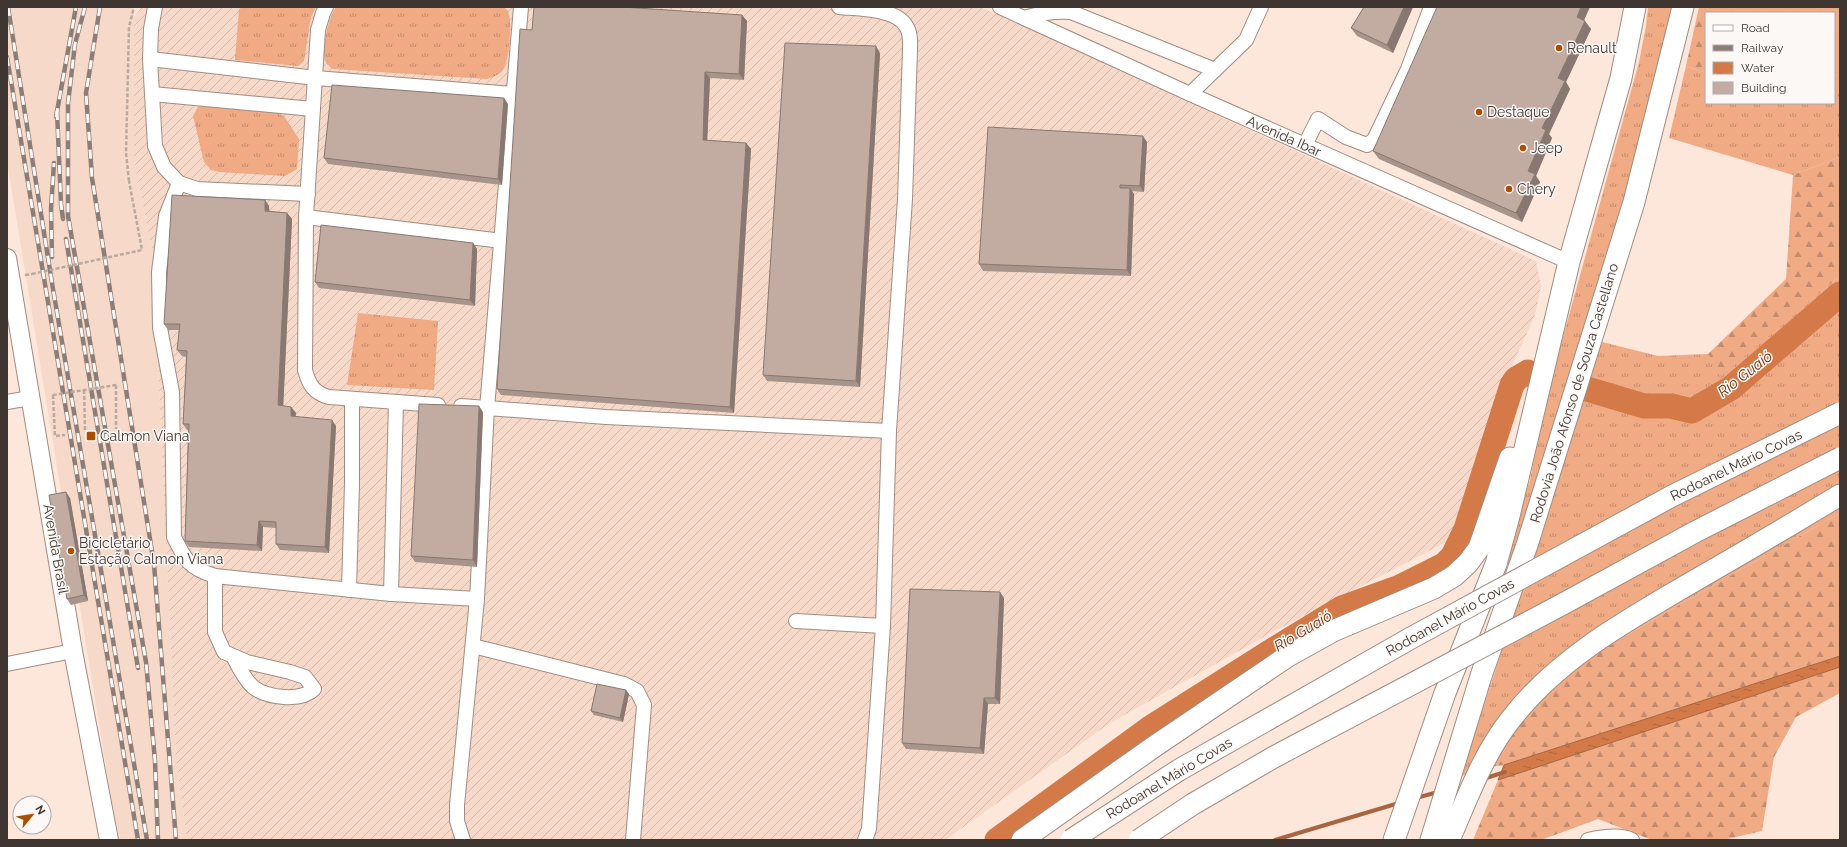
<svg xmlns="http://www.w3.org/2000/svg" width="1847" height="847" font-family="Raleway,sans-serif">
<defs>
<pattern id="industrial-furrows" width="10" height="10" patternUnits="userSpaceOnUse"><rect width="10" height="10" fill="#f6d9c9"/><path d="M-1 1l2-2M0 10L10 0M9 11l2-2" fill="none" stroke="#d4bbad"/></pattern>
<pattern id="grass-tufts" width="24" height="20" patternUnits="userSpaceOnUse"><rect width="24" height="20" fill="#f0aa84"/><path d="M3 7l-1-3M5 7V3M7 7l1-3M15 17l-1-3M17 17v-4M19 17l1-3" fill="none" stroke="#c48b6d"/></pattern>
<pattern id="forest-firs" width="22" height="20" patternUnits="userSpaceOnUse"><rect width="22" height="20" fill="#f0aa84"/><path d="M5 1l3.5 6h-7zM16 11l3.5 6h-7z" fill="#c48b6d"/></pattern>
<pattern id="water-ripples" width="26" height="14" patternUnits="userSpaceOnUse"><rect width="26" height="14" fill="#d47a48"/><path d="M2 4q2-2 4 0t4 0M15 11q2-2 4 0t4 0" fill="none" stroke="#ad653d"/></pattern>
</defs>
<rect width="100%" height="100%" fill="#fde6da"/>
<polygon fill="#f6d9c9" points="7,7 134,7 134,160 153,255 176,759 187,840 118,840 7,161"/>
<polygon fill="url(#industrial-furrows)" points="142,7 981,7 1536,261 1541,286 1535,315 1515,359 1456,537 1280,628 1110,723 945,840 187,840 176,759 153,255 134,160 134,17"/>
<g fill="url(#grass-tufts)">
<polygon points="243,7 316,7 311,17 304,61 298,66 235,60 239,9"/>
<path d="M336,7h168c3,3 5,4 5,8 3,10 0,47 -6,55 -4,5 -10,7 -16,9l-154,-10c-3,-2 -7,-5 -8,-9 -4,-11 4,-44 11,-53z"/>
<polygon points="1648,7 1674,7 1640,157 1511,562 1499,571 1530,480 1545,402 1639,62 1646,26"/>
<polygon points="1686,66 1706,73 1706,103 1834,103 1834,74 1840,77 1840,157 1793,175 1669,138"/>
<polygon points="204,105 277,113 284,116 299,139 297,169 285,176 220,172 211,170 204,162 193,116 198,107"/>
<polygon points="1840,276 1840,513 1606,647 1570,673 1520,723 1496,766 1461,776 1602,342 1658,356 1708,354 1721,375"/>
<polygon points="358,313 438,321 434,390 347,385"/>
</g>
<g fill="url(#forest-firs)">
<polygon points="1699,7 1840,7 1840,77 1834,74 1834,13 1706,13 1706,73 1686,66"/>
<polygon points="1840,157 1840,276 1721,376 1708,354 1786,279 1793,175"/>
<path d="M1840,513v143l-336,109 -8,1c8,-14 15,-31 25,-43 23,-31 54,-53 85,-76z"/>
<polygon points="1840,667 1840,693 1796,717 1774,757 1762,831 1723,840 1652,840 1598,819 1541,840 1473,840 1498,780"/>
</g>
<polygon fill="url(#water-ripples)" stroke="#a76641" points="1840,656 1840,667 1498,780 1504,765"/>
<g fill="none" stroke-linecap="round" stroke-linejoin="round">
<g stroke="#a76641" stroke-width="4">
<polyline points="1483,779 1505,772"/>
<polyline points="1416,798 1438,792"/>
<polyline points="1275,840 1399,803"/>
</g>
<g stroke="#d47a48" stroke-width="25">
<polyline points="1587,389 1644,406 1671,406 1692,411 1731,388 1840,294"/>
<polyline points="997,840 1150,728 1273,650 1342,608 1400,587 1444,565 1453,556 1466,529 1512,385 1516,379 1528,372"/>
</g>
<g stroke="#a18c81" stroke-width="16">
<g id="minor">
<polyline points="155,7 151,29 150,59 155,146 164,167 179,183 197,189 308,194"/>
<path d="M326,7l-3,6 -5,17 -12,187 -1,153c4,15 9,23 24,27l109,8"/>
<path d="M839,7c18,2 57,1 67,19 5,7 4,16 4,24l-5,149 -16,232 -6,195 -14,203 -4,11"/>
<polyline points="1000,7 1190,94 1569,262"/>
<path d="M1024,18c16,-5 30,-7 47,-6l144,58"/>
<polyline points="150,59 316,78 514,94"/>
<polyline points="152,94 313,109"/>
<polyline points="1190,94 1246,40 1261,7"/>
<polyline points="1305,145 1318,119 1346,137 1367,145 1374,140 1408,69 1431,7"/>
<path d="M179,183l-13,33 -7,56 1,56 12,64 2,145c11,23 15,31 41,39l176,18 86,5"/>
<polyline points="306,217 502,241"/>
<polyline points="7,402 30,398"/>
<polyline points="461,406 606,417 889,431"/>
<path d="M215,576v56l9,20 23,10 43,10 15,5 9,12c-13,13 -47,9 -61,-2 -9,-8 -15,-21 -20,-31"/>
<polyline points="349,590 352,483 352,400"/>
<polyline points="391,594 396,402"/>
<polyline points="796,621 883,626"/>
<polyline points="473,646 624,684 637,691 644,705 633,840"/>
<polyline points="7,664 73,651"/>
<polyline points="463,840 457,821 457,805 477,599 487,408 521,7"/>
<path d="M1588,840c13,-3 32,-6 44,0"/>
</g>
</g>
<g stroke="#a18c81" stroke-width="20">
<polyline id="major" points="7,258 73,651 109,840"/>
</g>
<g stroke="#a18c81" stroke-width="23">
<g id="highway">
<polyline points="1022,840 1152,748 1288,656 1333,631 1434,588 1454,576 1468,563 1479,548 1510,458"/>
<polyline points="1394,840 1445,693 1496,564 1509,516 1569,262 1621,78 1635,7"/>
<polyline points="1431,840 1481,676 1527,545 1634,202 1683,7"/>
<path d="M1449,840c18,-41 34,-86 62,-121 48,-62 117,-99 183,-138 49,-28 98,-57 146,-86"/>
</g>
</g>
<g stroke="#bba9a0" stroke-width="2.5" stroke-dasharray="4 2" stroke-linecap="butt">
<polyline points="129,181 126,153 129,27 134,7"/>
<polyline points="25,275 32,274"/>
<polyline points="116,385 116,429"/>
<polyline points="84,390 85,430"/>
<polyline points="53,395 55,436 65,435"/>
</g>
<use href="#minor" stroke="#fff" stroke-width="14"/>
<use href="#major" stroke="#fff" stroke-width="18"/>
<use href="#highway" stroke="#fff" stroke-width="21"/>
<g stroke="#8c7e76" stroke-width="4.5">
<g id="rail">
<polyline points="8,7 53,289 147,840"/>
<polyline points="85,7 75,44 68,103 68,216 146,662 155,761 158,840"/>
<polyline points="100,7 86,93 92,178 154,564 176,840"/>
<polyline points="7,57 138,840"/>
<polyline points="57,111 61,204 63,219"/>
<polyline points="56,117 76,7"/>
<polyline points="66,239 138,668"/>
<polyline points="52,257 51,209 54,163"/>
</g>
</g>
<use href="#rail" stroke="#fcf8f5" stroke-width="3" stroke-dasharray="9" stroke-linecap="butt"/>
<g stroke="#a18c81" stroke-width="23" stroke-linecap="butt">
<g id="highway-bridge">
<polyline points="1071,840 1179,770 1411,638 1672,496 1840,413"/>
<polyline points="1139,840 1193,804 1274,757 1561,605 1695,532 1840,458"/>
</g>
</g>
<g stroke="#bba9a0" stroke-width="2.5" stroke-dasharray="4 2" stroke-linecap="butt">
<polyline points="32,274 142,250 129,181"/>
<polyline points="53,395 116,385"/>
</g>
<use href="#highway-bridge" stroke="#fff" stroke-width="21"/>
</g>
<g fill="#a7948a">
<polygon points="1364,7 1413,7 1393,53 1357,36 1351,28"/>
<polygon points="742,15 747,21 744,80 710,78 707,140 746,143 751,149 734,413 501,395 497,389 532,30"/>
<polygon points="1584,21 1591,29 1566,82 1570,89 1549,134 1552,138 1536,176 1540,182 1522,222 1379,159 1373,151"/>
<polygon points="880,53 860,387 767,381 763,375"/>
<polygon points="508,104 502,185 328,164 324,158"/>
<polygon points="1147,142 1144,192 1132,191 1134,194 1131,276 983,271 979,264"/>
<polygon points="265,200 269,206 269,211 287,213 292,219 283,406 291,407 296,413 295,416 336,426 329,553 280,550 276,544 276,528 263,527 262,551 189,547 185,541 188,430 187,430 183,424 186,357 182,356 177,350 179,330 168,330 164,324"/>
<polygon points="473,243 477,249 475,306 319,288 315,282"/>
<polygon points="483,412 477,567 415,562 411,556"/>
<polygon points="70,498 88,601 71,605 67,599"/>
<polygon points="1004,598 1000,704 988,704 984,754 906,749 902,743"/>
<polygon points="629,694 623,722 594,715 591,711"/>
</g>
<g fill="#887871">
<polygon points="1404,7 1413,7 1393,53 1387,45"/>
<polygon points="1581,7 1590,7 1582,25 1577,17"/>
<polygon points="742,15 747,21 744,80 739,74"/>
<polygon points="1585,21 1591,29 1566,82 1570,89 1549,134 1552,138 1536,176 1540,182 1522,222 1516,213 1542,128 1558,78"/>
<polygon points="876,46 880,53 860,387 856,381"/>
<polygon points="705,72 710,78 707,146 703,140"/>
<polygon points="504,98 508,104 502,185 498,179"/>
<polygon points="1143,136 1147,142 1144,192 1140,186"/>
<polygon points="746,143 751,149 734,413 730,407"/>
<polygon points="1130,188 1134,194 1131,276 1127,270"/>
<polygon points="265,200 269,206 270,217 265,211"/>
<polygon points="287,213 292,219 283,412 278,405"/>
<polygon points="473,243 477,249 475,306 470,300"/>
<polygon points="479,406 483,412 477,567 473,560"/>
<polygon points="291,407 296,413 295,422 291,416"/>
<polygon points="332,420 336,426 329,553 325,547"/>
<polygon points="66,492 70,498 88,601 84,595"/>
<polygon points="259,521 263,527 262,551 257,545"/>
<polygon points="1000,592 1004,598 1000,704 995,698"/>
<polygon points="626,690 629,694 623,722 620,718"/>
<polygon points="984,698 988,704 984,754 980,748"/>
</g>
<g fill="#c2aca1" stroke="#887871">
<polygon points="534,7 622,7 742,15 739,74 705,72 703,140 746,143 730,407 497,389 520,29 532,30"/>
<polygon points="1364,7 1404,7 1387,45 1351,28"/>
<polygon points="1437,7 1581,7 1577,17 1585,21 1558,78 1565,81 1542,128 1546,130 1528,171 1535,174 1516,213 1373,151"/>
<polygon points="785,43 876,46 856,381 763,375"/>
<polygon points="332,85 504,98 498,179 324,158"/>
<polygon points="988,127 1143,136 1140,186 1120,185 1120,188 1130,188 1127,270 979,264"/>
<polygon points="172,195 265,200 265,211 287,213 278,405 291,407 291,416 332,420 325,547 276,544 276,522 259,521 257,545 185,541 189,424 183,424 187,351 177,350 180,324 164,324"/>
<polygon points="321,225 473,243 470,300 315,282"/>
<polygon points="419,404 479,406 473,560 411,556"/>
<polygon points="66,492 84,595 67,599 49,495"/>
<polygon points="910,589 1000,592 995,698 984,698 980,748 902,743"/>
<polygon points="597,684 626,690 620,718 591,711"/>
</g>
<g fill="#ac4d00" stroke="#fcf8f5" stroke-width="1.5">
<circle cx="1559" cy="48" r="4"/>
<circle cx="1479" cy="112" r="4"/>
<circle cx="1523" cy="148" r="4"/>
<circle cx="1509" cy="189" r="4"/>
<rect x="86" y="431" width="10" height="10" rx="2"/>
<circle cx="71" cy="551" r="4"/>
</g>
<g text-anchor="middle" stroke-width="3" stroke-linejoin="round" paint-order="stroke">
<g font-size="14" fill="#3f3632" stroke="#fcf8f5" text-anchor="start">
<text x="1567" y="53">Renault</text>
<text x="1487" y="117">Destaque</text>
<text x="1531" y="153">Jeep</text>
<text x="1517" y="194">Chery</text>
<text x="100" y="441">Calmon Viana</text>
<text x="79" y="548">Bicicletário<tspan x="79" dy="16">Estação Calmon Viana</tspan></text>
</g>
<g font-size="14" fill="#3f3632" stroke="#fcf8f5">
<text transform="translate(1284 136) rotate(24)" y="5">Avenida Ibar</text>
<text transform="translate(1574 393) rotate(-73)" y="5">Rodovia João Afonso de Souza Castellano</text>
<text transform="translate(1736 465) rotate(-26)" y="5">Rodoanel Mário Covas</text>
<text transform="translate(56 549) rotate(80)" y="5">Avenida Brasil</text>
<text transform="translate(1450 617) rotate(-29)" y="5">Rodoanel Mário Covas</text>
<text transform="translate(1169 778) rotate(-31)" y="5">Rodoanel Mário Covas</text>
</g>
<g font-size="15" font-style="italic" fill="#6a300a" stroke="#fcf8f5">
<text transform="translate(1745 374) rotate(-38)" y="5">Rio Guaió</text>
<text transform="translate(1303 631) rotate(-31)" y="5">Rio Guaió</text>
</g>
</g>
<rect width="1847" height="847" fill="none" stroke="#3f3632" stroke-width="16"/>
<rect x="1705" y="12" width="130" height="92" fill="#fcf8f5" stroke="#b0aaa7"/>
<rect x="1713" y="25" width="20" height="6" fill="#ffffff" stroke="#b0aaa7"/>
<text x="1741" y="32" font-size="12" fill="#3f3632">Road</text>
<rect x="1713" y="45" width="20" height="6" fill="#8c7e76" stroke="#b0aaa7"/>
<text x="1741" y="52" font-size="12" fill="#3f3632">Railway</text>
<rect x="1713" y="62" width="20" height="12" fill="url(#water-ripples)" stroke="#b0aaa7"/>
<text x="1741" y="72" font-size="12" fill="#3f3632">Water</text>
<rect x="1713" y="82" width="20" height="12" fill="#c2aca1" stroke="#b0aaa7"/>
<text x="1741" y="92" font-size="12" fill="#3f3632">Building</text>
<g transform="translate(32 815) rotate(60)"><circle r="19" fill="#fcf8f5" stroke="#b0aaa7"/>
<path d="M0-3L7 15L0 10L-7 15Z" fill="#ac4d00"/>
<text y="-6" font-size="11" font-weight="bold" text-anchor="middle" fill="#3f3632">N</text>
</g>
</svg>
